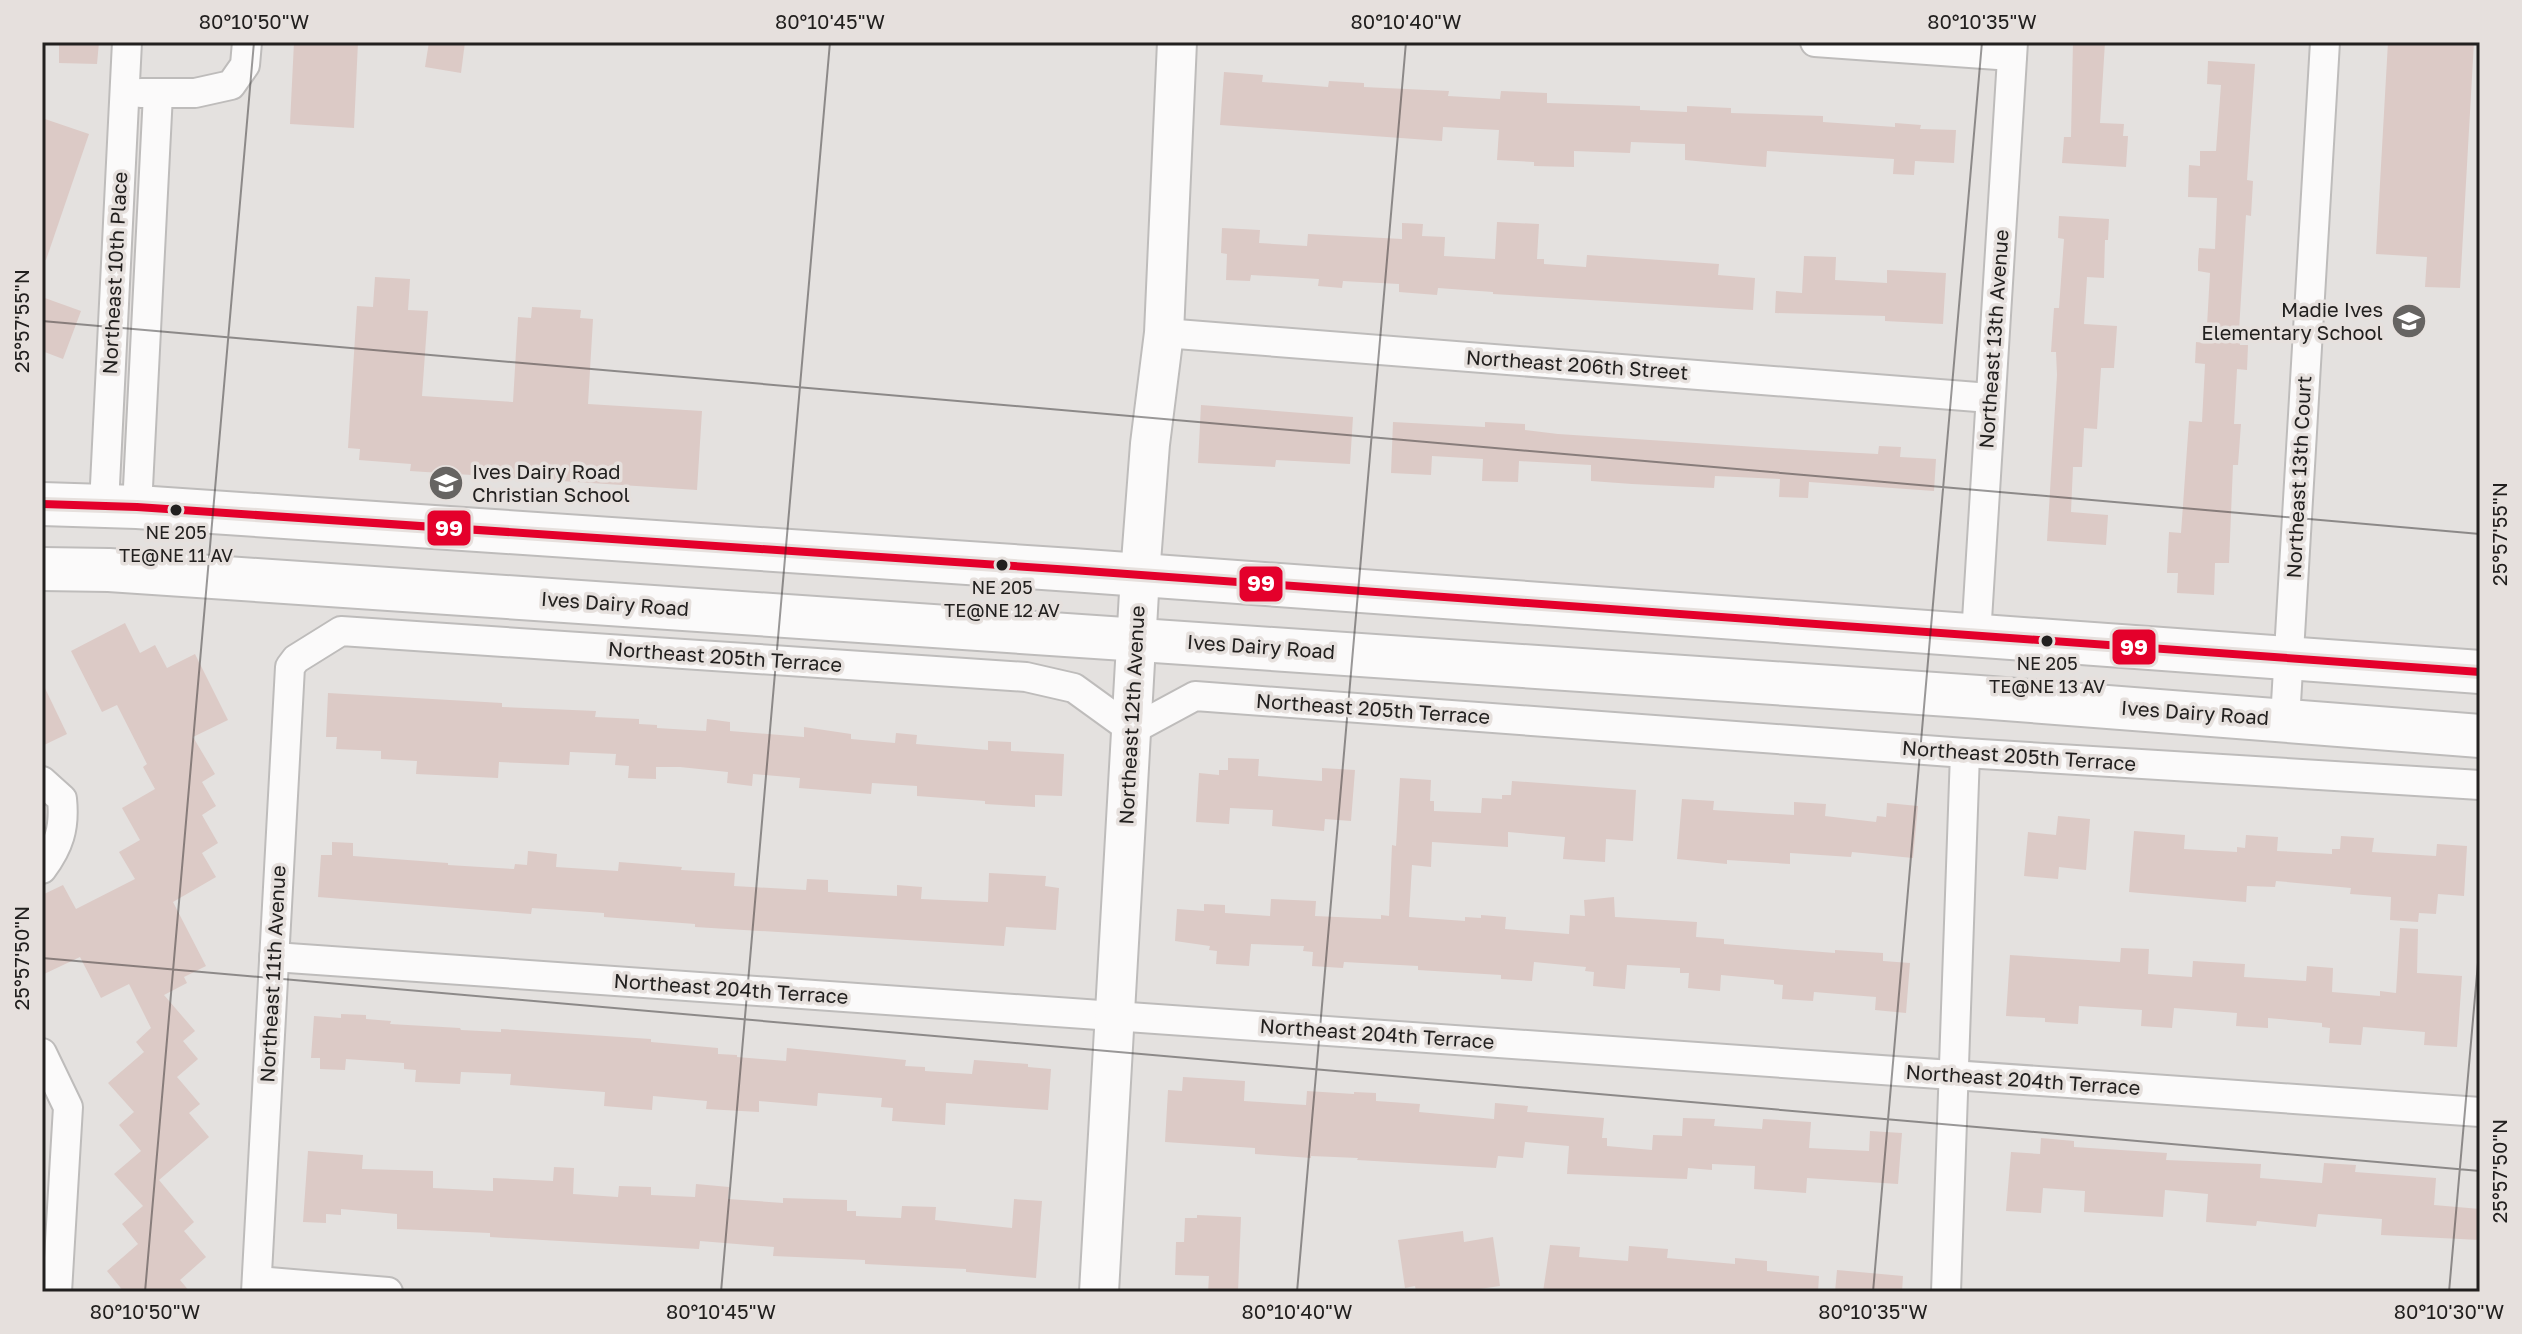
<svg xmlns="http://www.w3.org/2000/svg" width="2522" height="1334" font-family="'Golos Text',sans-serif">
<rect width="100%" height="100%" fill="#e4e1df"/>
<g fill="#dccac6">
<polygon points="59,42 99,42 97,64 59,63"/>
<polygon points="294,42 358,42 354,128 290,124"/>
<polygon points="429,42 465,42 461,73 425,67"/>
<polygon points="2073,42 2105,42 2100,123 2124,124 2123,136 2128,136 2126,167 2062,163 2064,137 2071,137"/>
<polygon points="2388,42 2474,42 2460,288 2425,287 2427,257 2376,254"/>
<polygon points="2208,61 2255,64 2247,180 2253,181 2251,216 2246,215 2239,331 2240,345 2248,345 2247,370 2237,369 2234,424 2241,424 2238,465 2233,465 2229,563 2215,563 2214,595 2177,593 2178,573 2167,573 2169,532 2181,533 2189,421 2202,422 2205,364 2195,363 2196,342 2206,343 2210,273 2198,271 2198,260 2199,248 2215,249 2217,198 2188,197 2189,165 2200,166 2200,151 2216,151 2221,85 2207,84"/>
<polygon points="1224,72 1263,75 1262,82 1328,87 1329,81 1364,83 1364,87 1449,91 1448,96 1500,99 1501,91 1547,93 1547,103 1640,106 1640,110 1687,112 1687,106 1731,108 1731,113 1823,116 1823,122 1895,127 1895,123 1921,125 1920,129 1956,130 1954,163 1915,161 1914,175 1893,174 1894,159 1767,151 1766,167 1740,165 1685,160 1685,144 1631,142 1630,153 1574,151 1574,167 1534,166 1534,162 1497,160 1499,130 1443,127 1442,141 1220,125"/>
<polygon points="42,118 89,134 46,260 42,260"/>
<polygon points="2059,216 2109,219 2108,240 2105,240 2104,278 2087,277 2084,324 2117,326 2114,368 2101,368 2097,429 2084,428 2082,467 2073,467 2071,512 2108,515 2106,545 2047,541 2057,375 2056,352 2051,352 2054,308 2059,308 2064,239 2058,238"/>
<polygon points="1497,222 1539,224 1537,259 1544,259 1544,264 1586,267 1587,255 1719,264 1718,275 1755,278 1753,310 1493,294 1493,292 1438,288 1437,295 1399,292 1399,284 1343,281 1342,288 1318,286 1319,279 1251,275 1250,281 1226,280 1227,254 1221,253 1222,228 1260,230 1259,243 1307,246 1308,234 1402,239 1402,223 1423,224 1422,236 1445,237 1444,256 1495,259"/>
<polygon points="1804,256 1836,257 1835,280 1887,283 1887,270 1946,273 1943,324 1885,321 1885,316 1775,313 1776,291 1802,293"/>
<polygon points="375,277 410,279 408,310 428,311 422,396 513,402 518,317 531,318 532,307 581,310 580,318 593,319 588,404 702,411 697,490 410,471 411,464 359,460 360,449 348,448 357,306 373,307"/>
<polygon points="42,297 81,311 63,359 42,351"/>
<polygon points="1201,405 1353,417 1350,464 1276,460 1275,467 1198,463"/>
<polygon points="1393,422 1485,427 1485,422 1525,424 1525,430 1558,434 1804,450 1878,454 1879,446 1901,447 1900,457 1936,459 1934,491 1809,482 1808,498 1779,497 1780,479 1715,476 1714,488 1632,484 1591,481 1591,465 1519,461 1518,482 1482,481 1483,459 1432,456 1431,475 1391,473"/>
<polygon points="125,623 140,653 155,645 167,668 195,654 228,720 193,737 215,774 202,782 216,806 202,815 218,843 202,853 216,877 173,902 206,966 184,977 187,983 164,995 195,1031 183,1041 198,1059 177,1077 200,1104 189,1113 209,1137 159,1180 194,1222 184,1231 206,1257 180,1280 190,1292 124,1292 107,1271 138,1244 122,1224 143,1206 114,1174 141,1151 119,1125 134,1112 108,1083 144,1052 136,1042 151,1028 129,984 101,998 80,957 42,975 42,895 63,885 76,909 135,879 119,852 140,840 122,808 155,789 143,767 147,764 117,705 102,712 71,651"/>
<polygon points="42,682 67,734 42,746"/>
<polygon points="328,693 502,703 502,707 596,711 595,717 639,719 639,724 657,725 657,728 706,731 707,719 730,722 730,731 804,737 804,727 851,734 851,739 895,743 896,733 917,735 916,744 988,750 988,741 1011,742 1011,751 1064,754 1062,796 1035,795 1035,807 985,804 985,801 917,796 917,786 872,783 871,794 799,788 800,778 753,774 752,786 727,783 728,772 680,767 656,767 656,779 628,778 629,766 615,765 616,754 570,752 569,765 499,762 498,778 416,774 417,761 381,759 381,751 336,749 337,737 326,737"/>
<polygon points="1228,758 1259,759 1258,776 1322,781 1322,768 1355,770 1351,821 1325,819 1324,831 1272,826 1273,810 1230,808 1229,824 1196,822 1199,773 1219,775 1219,770 1228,770"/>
<polygon points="1400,778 1431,780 1430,801 1434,801 1434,811 1481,813 1482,798 1502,799 1502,795 1511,795 1512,781 1636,790 1633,841 1606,839 1605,862 1563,859 1565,837 1508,832 1508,847 1432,842 1431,867 1412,865 1409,917 1465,921 1465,917 1481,918 1481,915 1506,917 1505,929 1569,934 1570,915 1585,916 1584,900 1614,897 1615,917 1697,922 1696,937 1724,939 1724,944 1835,953 1835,950 1883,953 1883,961 1910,963 1906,1013 1875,1010 1876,997 1814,992 1813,1001 1782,999 1783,985 1774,984 1774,980 1721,975 1720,991 1688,988 1689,973 1680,973 1680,968 1627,965 1625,989 1593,986 1594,972 1585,971 1586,967 1534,962 1532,981 1501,979 1501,975 1418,970 1418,966 1344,962 1343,968 1312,966 1313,952 1303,951 1304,946 1251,944 1249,966 1216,964 1217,951 1209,950 1210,946 1175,941 1177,909 1204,911 1204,904 1225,905 1225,913 1270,916 1271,899 1316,901 1315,916 1381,919 1381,915 1389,916 1392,845 1396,846"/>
<polygon points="1682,799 1714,801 1713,810 1794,815 1794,802 1826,804 1825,816 1876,822 1877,816 1886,817 1887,803 1918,806 1913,858 1852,852 1851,857 1790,853 1790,864 1727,860 1727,864 1677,859"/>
<polygon points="2058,816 2090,819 2086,870 2059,867 2058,879 2024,876 2028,832 2056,835"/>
<polygon points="2134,831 2185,835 2184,849 2237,852 2237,847 2245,848 2246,835 2278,837 2277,851 2332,854 2332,849 2340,849 2341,836 2374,838 2372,852 2436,856 2437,844 2467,846 2464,896 2438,894 2436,914 2419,913 2418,922 2390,920 2391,897 2350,894 2351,888 2276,881 2275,887 2247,886 2246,902 2129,892"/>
<polygon points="332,842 353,843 353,856 448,863 448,865 514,869 515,864 527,865 528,851 557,854 556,867 618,871 619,862 682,867 681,870 735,873 734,886 806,890 807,879 828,880 828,892 897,896 897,885 922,887 921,899 988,902 989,873 1046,876 1045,886 1059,888 1056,930 1006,927 1004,946 695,927 695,924 604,917 604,913 532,908 531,914 318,897 321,855 332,855"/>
<polygon points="2400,928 2418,929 2417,973 2462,976 2457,1047 2424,1045 2425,1032 2363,1027 2361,1045 2329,1043 2330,1028 2322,1027 2322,1023 2268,1018 2268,1028 2236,1026 2237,1013 2174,1008 2172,1028 2141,1026 2142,1010 2079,1006 2078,1024 2045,1022 2045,1018 2006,1016 2010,955 2120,962 2121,948 2149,949 2148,974 2192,977 2193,961 2245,964 2244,977 2306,981 2307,966 2333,968 2332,992 2380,996 2380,991 2396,993"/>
<polygon points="341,1014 366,1015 366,1019 391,1021 390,1024 460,1028 461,1030 501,1032 501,1029 651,1039 651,1042 718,1048 718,1054 737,1055 737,1057 786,1061 787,1048 906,1060 905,1066 925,1067 925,1071 972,1074 974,1060 1028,1064 1028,1067 1051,1069 1048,1110 946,1103 945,1125 892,1121 893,1108 881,1107 882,1098 818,1093 817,1106 759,1101 759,1112 706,1109 707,1101 653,1096 652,1110 604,1106 605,1092 510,1085 511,1074 461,1072 460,1084 415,1082 416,1070 404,1069 404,1063 346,1059 345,1070 320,1069 320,1058 311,1058 314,1016 341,1018"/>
<polygon points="1183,1077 1245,1081 1244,1101 1306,1105 1307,1091 1354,1094 1354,1092 1376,1093 1376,1101 1420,1104 1419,1112 1494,1119 1495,1103 1528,1106 1527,1112 1604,1118 1602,1138 1607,1138 1607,1146 1652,1150 1653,1135 1682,1136 1683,1118 1715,1119 1714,1126 1762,1129 1763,1119 1811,1122 1809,1148 1869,1151 1870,1131 1902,1133 1898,1184 1807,1178 1806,1193 1754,1189 1755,1166 1712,1164 1712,1170 1688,1168 1687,1179 1567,1174 1569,1146 1525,1142 1523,1158 1498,1156 1496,1168 1357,1160 1358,1158 1311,1156 1311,1158 1255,1154 1255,1148 1165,1142 1168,1090 1182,1091"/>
<polygon points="2041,1138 2074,1141 2074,1147 2167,1153 2166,1160 2261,1164 2260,1178 2322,1183 2324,1163 2356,1165 2355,1172 2436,1178 2434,1205 2480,1209 2480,1240 2381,1235 2382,1219 2318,1214 2316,1227 2257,1221 2256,1226 2206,1222 2208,1194 2165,1190 2163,1217 2084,1212 2085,1191 2043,1188 2041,1213 2006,1211 2011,1152 2040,1154"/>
<polygon points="308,1151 363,1155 362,1169 433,1171 433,1188 493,1191 493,1178 553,1181 554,1167 574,1168 573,1194 618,1197 619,1186 651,1187 651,1195 695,1197 696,1184 729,1187 728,1199 783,1203 783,1198 847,1200 847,1211 856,1211 856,1216 901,1218 902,1206 936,1207 935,1220 1012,1228 1014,1199 1042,1201 1036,1278 966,1272 966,1269 865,1264 865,1260 773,1256 774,1247 700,1241 699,1249 490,1237 490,1233 397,1229 397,1214 341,1209 341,1215 326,1214 326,1223 303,1222"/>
<polygon points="1197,1215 1241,1217 1238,1292 1208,1292 1209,1276 1175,1275 1176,1242 1184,1242 1185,1218 1197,1218"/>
<polygon points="1463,1231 1464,1242 1493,1237 1500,1286 1458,1292 1416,1292 1415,1286 1405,1288 1398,1240"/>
<polygon points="1550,1245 1580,1247 1579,1257 1628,1261 1629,1246 1668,1249 1667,1258 1735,1264 1735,1258 1767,1261 1767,1271 1819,1276 1818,1292 1543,1292"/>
<polygon points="1837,1270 1903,1276 1902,1292 1835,1292"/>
</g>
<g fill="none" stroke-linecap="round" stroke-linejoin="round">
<g stroke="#bebcbb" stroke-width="32">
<g id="street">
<polyline points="1815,42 2012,56"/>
<polyline points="141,93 195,93 231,85 245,65 247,42"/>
<polyline points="1164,333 1990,398"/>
<polyline points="104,505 127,42"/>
<polyline points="137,507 158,94"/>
<polyline points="1976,636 2013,42"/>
<polyline points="2285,720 2325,42"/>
<path d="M42,781l20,18c3,29 -3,47 -20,70"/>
<polyline points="274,957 2480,1112"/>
<polyline points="42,1053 68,1107 57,1292"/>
<polyline points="257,1281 388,1292"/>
<polyline points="256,1292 290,667 296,659 341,631 1026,677 1074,688 1132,730 1195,696 1965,753 2480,785"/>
<polyline points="1946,1292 1965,753"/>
</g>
</g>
<g stroke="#bebcbb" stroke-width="42">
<polyline id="secondary" points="1099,1292 1140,575 1150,444 1164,333 1177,42"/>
</g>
<g stroke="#bebcbb" stroke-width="46">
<g id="primary">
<polyline points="42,504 137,507 1072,570 2480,672"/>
<polyline points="42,569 109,570 1979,697 2480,736"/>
</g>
</g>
<use href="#street" stroke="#fbfafa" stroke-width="28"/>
<use href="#secondary" stroke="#fbfafa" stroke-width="38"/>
<use href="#primary" stroke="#fbfafa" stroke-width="42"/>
<g stroke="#e6e0dd" stroke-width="14">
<polyline id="bus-1" points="42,504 137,507 1072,570 2480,672"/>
</g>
<use href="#bus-1" stroke="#e4002b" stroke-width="8"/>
</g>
<path fill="none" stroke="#22201f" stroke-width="2" stroke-opacity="0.45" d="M42,321l2438,213M42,958l2438,213M145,1292l109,-1250M721,1292l109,-1250M1297,1292l109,-1250M1873,1292l109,-1250M2449,1292l31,-352"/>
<defs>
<g id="school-disc" transform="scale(1.8)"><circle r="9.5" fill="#666462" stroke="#e6e0dd"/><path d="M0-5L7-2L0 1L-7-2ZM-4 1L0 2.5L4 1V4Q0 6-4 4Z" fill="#fff"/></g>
</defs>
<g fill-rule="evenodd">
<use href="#school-disc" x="2409" y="321"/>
<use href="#school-disc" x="446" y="483"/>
</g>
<g fill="#22201f" stroke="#e6e0dd" stroke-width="3">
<circle cx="176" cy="510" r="7"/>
<circle cx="1002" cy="565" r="7"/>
<circle cx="2047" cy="641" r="7"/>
</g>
<g text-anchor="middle" stroke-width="7" stroke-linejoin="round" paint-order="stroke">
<g font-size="18" fill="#22201f" stroke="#e6e0dd">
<text x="176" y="539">NE 205<tspan x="176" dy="23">TE@NE 11 AV</tspan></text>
<text x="1002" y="594">NE 205<tspan x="1002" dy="23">TE@NE 12 AV</tspan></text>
<text x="2047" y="670">NE 205<tspan x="2047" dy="23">TE@NE 13 AV</tspan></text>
</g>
<g font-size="20" fill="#22201f" stroke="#e6e0dd">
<text transform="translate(115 273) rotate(-87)" y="7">Northeast 10th Place</text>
<text transform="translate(1994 339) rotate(-86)" y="7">Northeast 13th Avenue</text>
<text transform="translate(1577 365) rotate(4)" y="7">Northeast 206th Street</text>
<text transform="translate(2299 477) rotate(-87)" y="7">Northeast 13th Court</text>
<text transform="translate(615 604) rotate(4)" y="7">Ives Dairy Road</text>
<text transform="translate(1261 647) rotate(4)" y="7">Ives Dairy Road</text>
<text transform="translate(725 657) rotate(4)" y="7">Northeast 205th Terrace</text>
<text transform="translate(1373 709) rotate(4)" y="7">Northeast 205th Terrace</text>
<text transform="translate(2195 713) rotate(4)" y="7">Ives Dairy Road</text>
<text transform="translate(1132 715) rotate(-87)" y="7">Northeast 12th Avenue</text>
<text transform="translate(2019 756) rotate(4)" y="7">Northeast 205th Terrace</text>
<text transform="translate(273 974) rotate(-87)" y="7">Northeast 11th Avenue</text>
<text transform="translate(731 989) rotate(4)" y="7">Northeast 204th Terrace</text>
<text transform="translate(1377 1034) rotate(4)" y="7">Northeast 204th Terrace</text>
<text transform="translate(2023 1080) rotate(4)" y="7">Northeast 204th Terrace</text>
</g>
<g font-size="20" fill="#22201f" stroke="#e6e0dd" text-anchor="end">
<text x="2383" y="317">Madie Ives<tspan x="2383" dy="23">Elementary School</tspan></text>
<text x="472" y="479" text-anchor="start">Ives Dairy Road<tspan x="472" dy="23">Christian School</tspan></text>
</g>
</g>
<g stroke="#e6e0dd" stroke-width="3">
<rect x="426" y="509" width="46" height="38" rx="8" fill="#e4002b"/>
<rect x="1238" y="565" width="46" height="38" rx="8" fill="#e4002b"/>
<rect x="2111" y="628" width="46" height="38" rx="8" fill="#e4002b"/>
</g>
<g font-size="22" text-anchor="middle" font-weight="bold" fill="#fff">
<text x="449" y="536">99</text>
<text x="1261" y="591">99</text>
<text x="2134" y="655">99</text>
</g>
<rect width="2522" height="1334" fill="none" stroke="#e6e0dd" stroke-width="88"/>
<rect x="44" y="44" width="2434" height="1246" fill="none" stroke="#22201f" stroke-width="3"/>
<g font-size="20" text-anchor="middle" fill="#22201f">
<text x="254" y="29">80°10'50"W</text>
<text x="830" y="29">80°10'45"W</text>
<text x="1406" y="29">80°10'40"W</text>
<text x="1982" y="29">80°10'35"W</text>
<text transform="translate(22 321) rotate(-90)" y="7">25°57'55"N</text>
<text transform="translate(2500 534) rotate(-90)" y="7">25°57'55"N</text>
<text transform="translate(22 958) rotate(-90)" y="7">25°57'50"N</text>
<text transform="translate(2500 1171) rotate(-90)" y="7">25°57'50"N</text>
<text x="145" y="1319">80°10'50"W</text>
<text x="721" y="1319">80°10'45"W</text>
<text x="1297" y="1319">80°10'40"W</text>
<text x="1873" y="1319">80°10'35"W</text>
<text x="2449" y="1319">80°10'30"W</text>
</g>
</svg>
